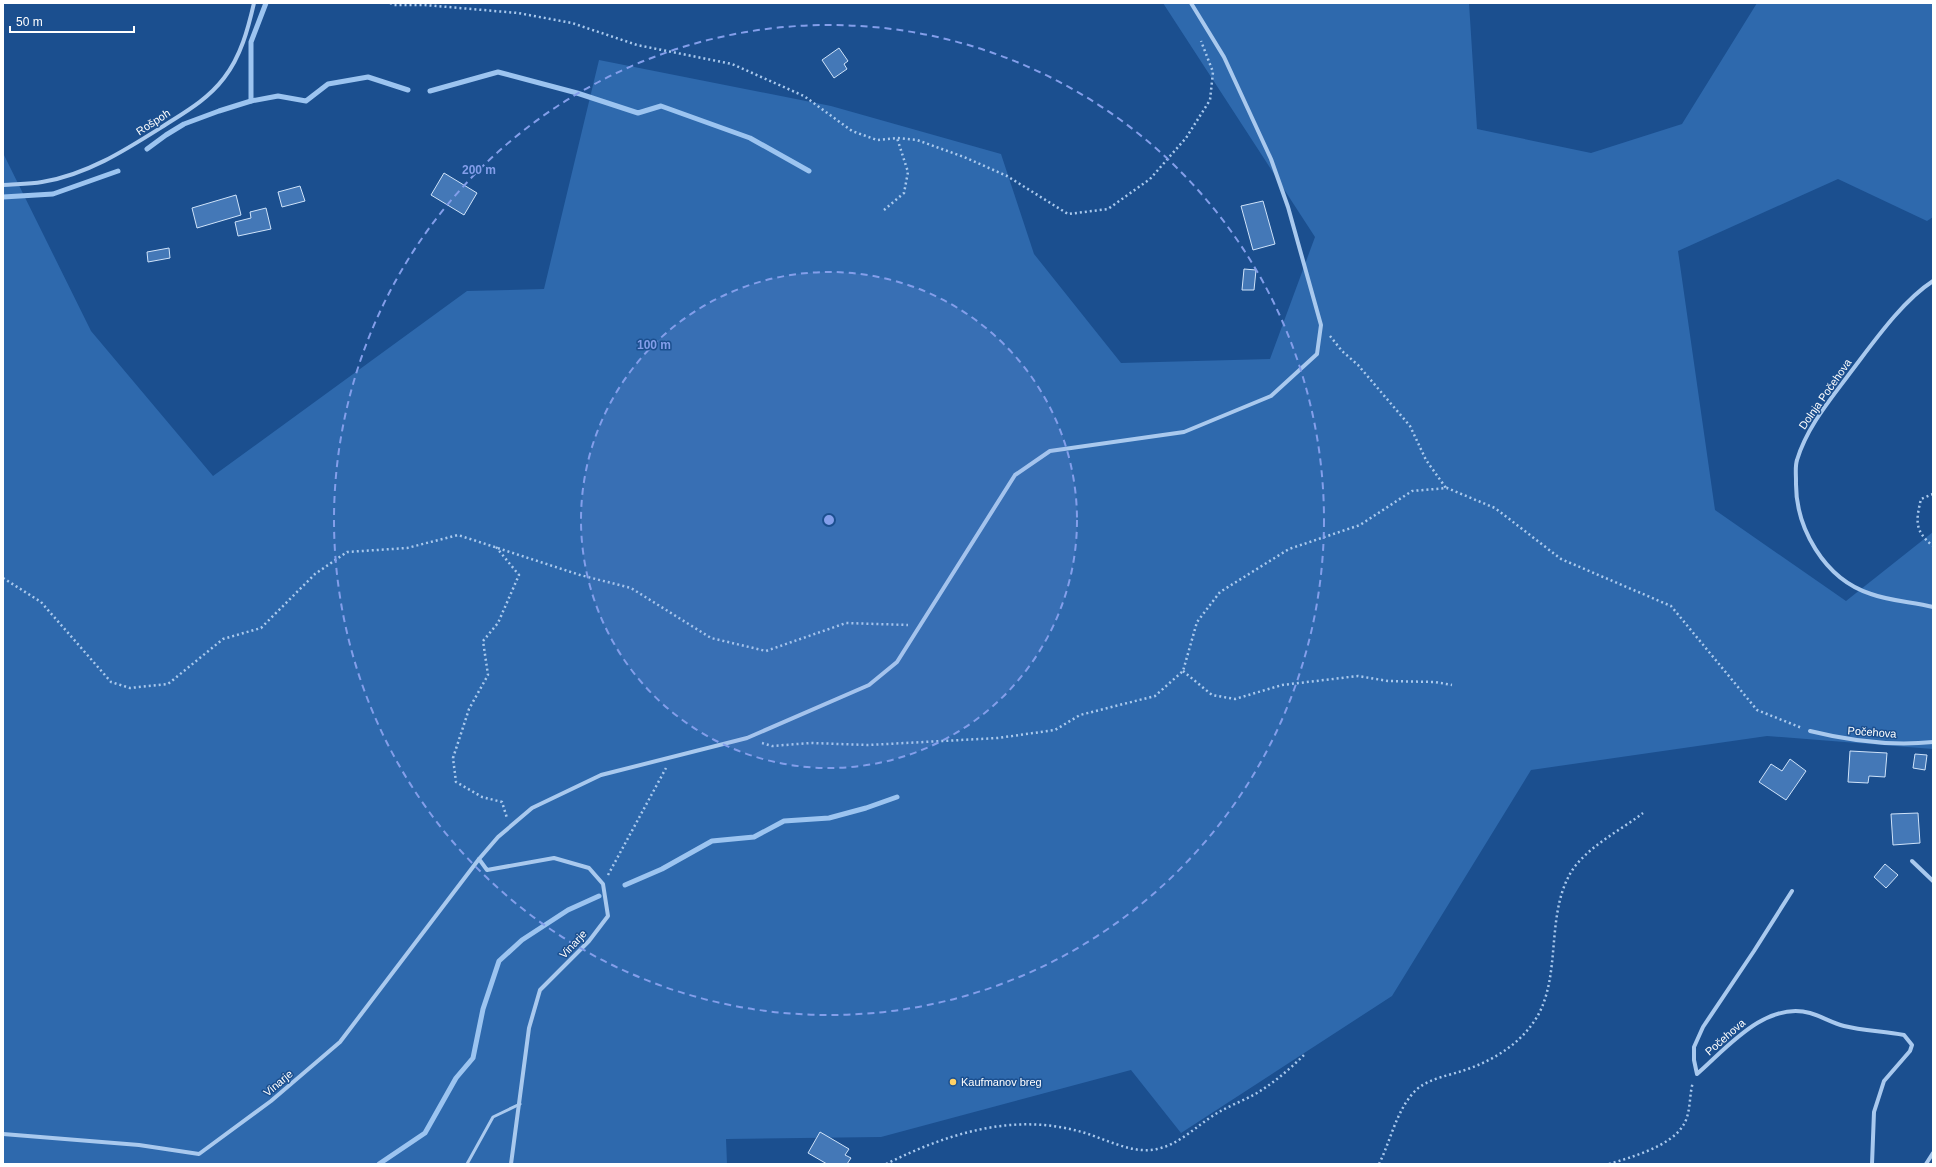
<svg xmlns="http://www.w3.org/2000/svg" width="1936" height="1167" font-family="Arial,sans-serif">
<rect width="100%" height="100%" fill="#1b4f8f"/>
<polygon fill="#2e69ad" points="1163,3 1469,3 1477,129 1591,153 1682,124 1757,3 1933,3 1933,217 1927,221 1838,179 1678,251 1715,510 1846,601 1933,532 1933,749 1767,736 1531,770 1392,996 1181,1133 1131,1070 881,1137 726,1139 727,1164 3,1164 3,153 91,331 213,476 467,291 544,289 599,60 831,106 1001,154 1034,254 1121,363 1270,359 1315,237"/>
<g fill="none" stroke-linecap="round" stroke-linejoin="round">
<g stroke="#9cc4f0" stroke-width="5">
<polyline points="430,91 498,72 577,93 638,113 661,106 750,138 809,171"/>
<polyline points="251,101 251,42 266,3"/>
<polyline points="147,149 166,135 184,124 219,111 251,101 278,96 306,101 328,84 368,77 408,90"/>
<polyline points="3,197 53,194 118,171"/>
<polyline points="625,885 662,869 712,841 754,837 784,821 829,818 866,808 897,797"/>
<polyline points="379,1164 425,1133 456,1078 473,1058 483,1009 499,961 522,940 568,910 599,896"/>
</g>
</g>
<g fill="#4478b7" stroke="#cfe3fa">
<polygon points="839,48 848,61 844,64 847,69 834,78 822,60"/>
<polygon points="444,173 477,193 464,215 431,195"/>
<polygon points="300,186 305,201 282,207 278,192"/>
<polygon points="236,195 241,215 197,228 192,208"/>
<polygon points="1263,201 1275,244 1253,250 1241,206"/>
<polygon points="266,208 271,229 238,236 235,222 251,218 250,212"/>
<polygon points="169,248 170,258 148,262 147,252"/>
<polygon points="1244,269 1256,270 1254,290 1242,290"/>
<polygon points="1850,751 1887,753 1885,777 1869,776 1868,783 1848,782"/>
<polygon points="1915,754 1927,755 1925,770 1913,768"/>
<polygon points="1790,759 1806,771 1786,800 1759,782 1771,764 1782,771"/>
<polygon points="1918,813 1920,843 1893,845 1891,814"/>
<polygon points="1885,864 1898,875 1886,888 1874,877"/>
<polygon points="820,1132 849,1149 845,1155 851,1158 847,1164 827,1164 808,1153"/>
</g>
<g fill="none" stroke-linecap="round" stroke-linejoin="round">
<g stroke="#a9c9ee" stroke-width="2.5" stroke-dasharray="2 3" stroke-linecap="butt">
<polyline points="390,3 394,5 425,5 518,13 572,23 637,45 732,64 804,96 852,131 877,140 897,138 917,140 964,157 1007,176 1068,214 1108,209 1150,179 1186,138 1210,100 1213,72 1201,41"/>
<polyline points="884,210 904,193 908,172 897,138"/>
<polyline points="1330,336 1342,351 1358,365 1410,426 1426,460 1446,488"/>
<path d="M1933,494l-12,5c-5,21 -7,32 12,47"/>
<polyline points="496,547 519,575 498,623 483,641 488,675 469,709 453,758 456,782 482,797 502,802 507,818"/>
<polyline points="3,578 41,602 111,682 130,688 168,684 223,639 261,628 315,574 347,552 407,548 458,535 580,575 631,588 711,638 766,651 846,623 908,625"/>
<polyline points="1183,671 1212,695 1235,699 1282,685 1358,676 1388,681 1435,682 1452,685"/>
<polyline points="762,743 772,746 811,743 868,745 998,738 1055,730 1080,715 1155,696 1183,671 1197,622 1220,592 1289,549 1360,525 1412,491 1447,488 1495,508 1561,559 1671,606 1757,710 1802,728"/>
<polyline points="608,875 666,768"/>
<path d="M886,1164c61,-30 125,-51 192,-33 25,6 53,24 79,18 24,-5 41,-25 62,-37 12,-7 26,-12 38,-19 18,-11 34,-25 49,-40"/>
<path d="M1379,1164c12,-24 17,-53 36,-73 12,-12 32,-15 47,-20 28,-9 54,-24 71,-48 32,-44 9,-114 43,-158 18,-22 45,-35 67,-52"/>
<path d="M1609,1164c23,-7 63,-18 75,-40 7,-12 5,-29 9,-42"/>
</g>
<polyline stroke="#a9c9ee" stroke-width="3" points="467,1164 493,1117 520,1104"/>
<g stroke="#a9c9ee" stroke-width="4">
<path d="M3,185c13,-1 27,-1 39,-3 45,-7 85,-33 123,-57 22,-14 43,-26 59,-47 17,-22 24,-49 30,-75"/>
<path d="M1933,281c-31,20 -60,62 -83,92 -20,27 -43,54 -53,87 -2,6 -1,14 -1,21 -1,46 28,98 75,113 19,7 42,8 62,13"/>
<path d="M1810,731c40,10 82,15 123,11"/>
<polyline points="1912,861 1933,881"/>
<path d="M1792,891l-38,60 -51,76 -9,20v13l3,14c30,-26 68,-73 113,-61 11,3 22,10 34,13 20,5 41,5 60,9l8,10 -2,6 -26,30 -10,31 -2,52"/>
<polyline points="3,1134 139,1145 199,1154 271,1101 340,1042 479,859"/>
<polyline points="511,1164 529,1028 540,990 589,941 608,916 603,884 589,868 554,858 487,870 479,859 498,837 532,808 601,775 747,738 869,685 897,662 1015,475 1050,451 1184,432 1271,396 1317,354 1321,325 1288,207 1271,159 1224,57 1191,3"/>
<polyline points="1926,1164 1933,1153"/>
</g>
</g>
<circle cx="829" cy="520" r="248" fill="#839eea" fill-opacity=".12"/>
<g fill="none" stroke="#839eea" stroke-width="2" stroke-dasharray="7 5">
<circle cx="829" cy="520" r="248"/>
<circle cx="829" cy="520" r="495"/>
</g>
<circle fill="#ffd166" stroke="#1b4f8f" stroke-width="1.5" cx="953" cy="1082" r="4"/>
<g text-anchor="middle" stroke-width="3" stroke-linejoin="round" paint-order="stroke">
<g font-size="11" fill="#fff" stroke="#1b4f8f">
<text transform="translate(153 122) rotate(-33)" y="4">Rošpoh</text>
<text transform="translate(1825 394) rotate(-55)" y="4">Dolnja Počehova</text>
<text transform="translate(1872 732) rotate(4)" y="4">Počehova</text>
<text transform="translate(573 944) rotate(-47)" y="4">Vinarje</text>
<text transform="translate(1725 1037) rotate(-41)" y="4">Počehova</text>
<text transform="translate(278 1083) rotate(-40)" y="4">Vinarje</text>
</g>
<g font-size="11" fill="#fff" stroke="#1b4f8f" text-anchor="start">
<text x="961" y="1086">Kaufmanov breg</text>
</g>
</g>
<circle cx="829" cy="520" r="6" fill="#839eea" stroke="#1b4f8f" stroke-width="2"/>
<g font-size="12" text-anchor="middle" font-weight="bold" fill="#839eea" stroke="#1b4f8f" stroke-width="3" stroke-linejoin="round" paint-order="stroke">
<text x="479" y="174">200 m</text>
<text x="654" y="349">100 m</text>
</g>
<rect width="1936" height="1167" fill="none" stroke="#ffffff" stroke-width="8"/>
<path d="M10 26v6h124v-6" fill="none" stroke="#ffffff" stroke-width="2"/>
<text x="16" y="26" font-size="12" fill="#ffffff" stroke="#1b4f8f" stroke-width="3" paint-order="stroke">50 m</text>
</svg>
